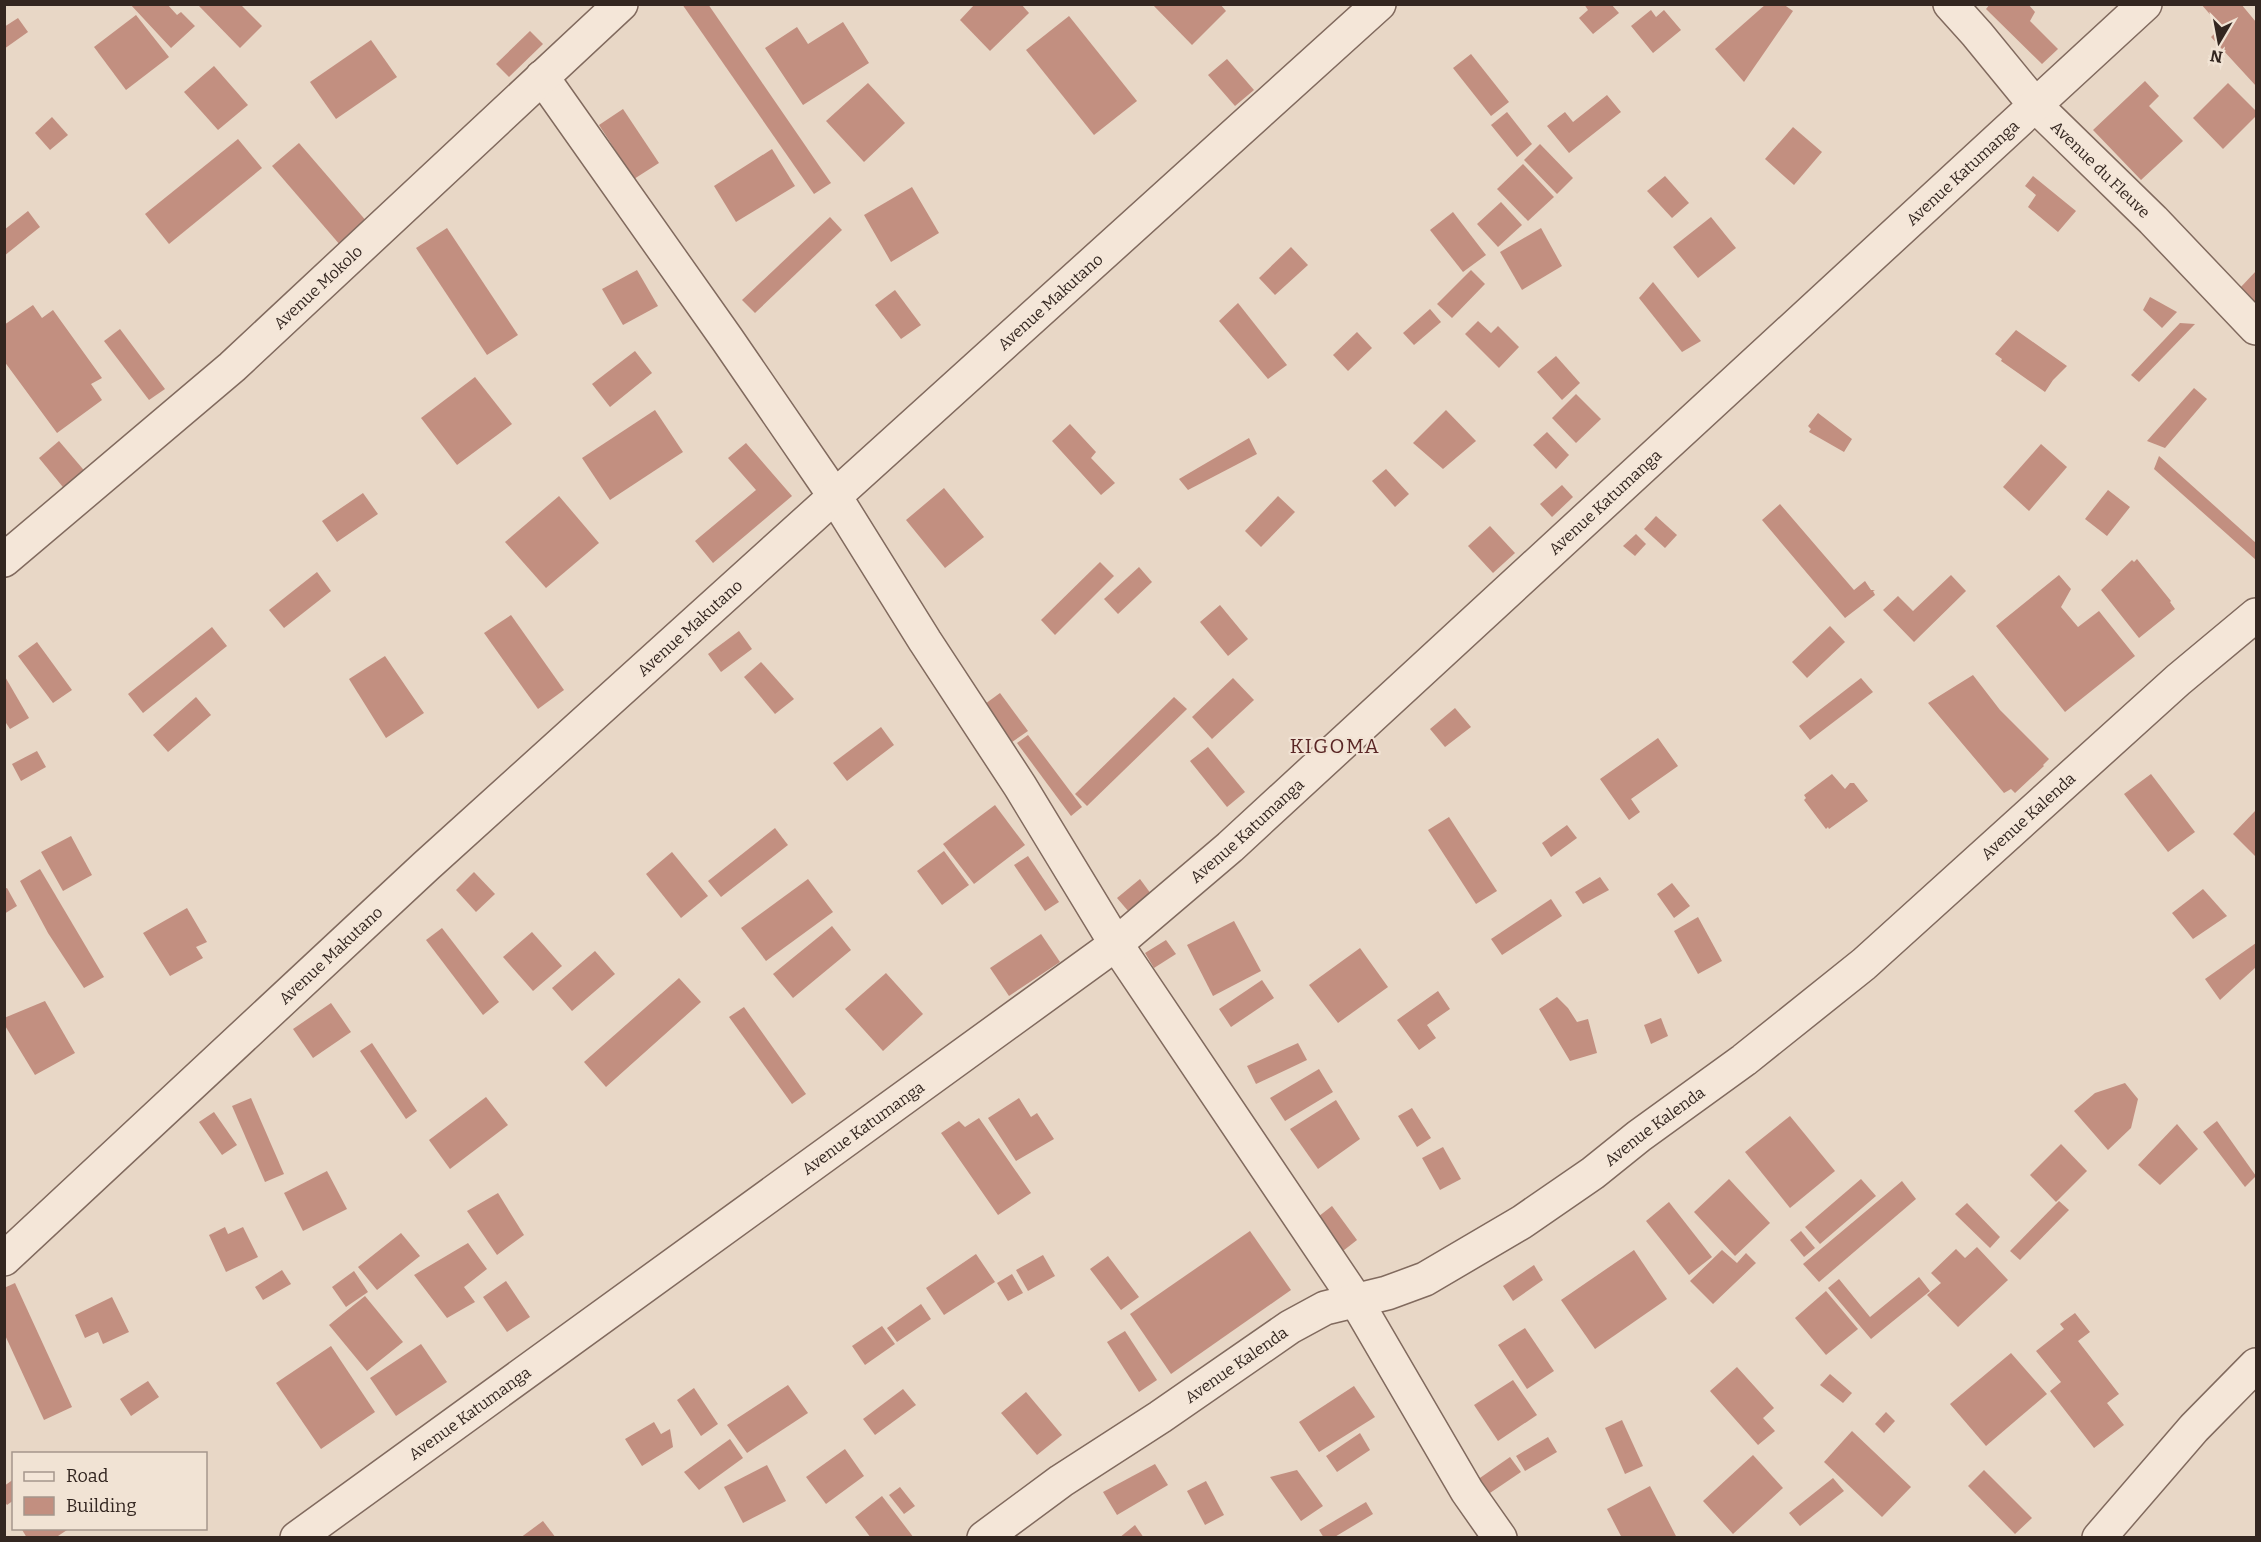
<svg xmlns="http://www.w3.org/2000/svg" width="2261" height="1542" font-family="Bitter,serif">
<rect width="100%" height="100%" fill="#e8d7c6"/>
<g fill="#c28f80">
<polygon points="130,4 167,4 177,15 181,12 195,26 171,48"/>
<polygon points="682,4 708,4 831,183 814,194"/>
<polygon points="975,4 1021,4 1029,13 990,51 960,20"/>
<polygon points="1152,4 1220,4 1226,11 1192,45"/>
<polygon points="1584,4 1611,4 1619,13 1593,34 1579,18 1588,10"/>
<polygon points="1766,4 1783,4 1793,11 1744,82 1715,49"/>
<polygon points="1990,4 2028,4 2035,12 2030,21 2058,49 2042,64 1986,9"/>
<polygon points="2201,4 2241,4 2256,22 2256,86 2211,37 2221,27"/>
<polygon points="198,5 241,5 262,26 240,48"/>
<polygon points="1651,10 1656,17 1664,10 1681,30 1653,53 1631,26"/>
<polygon points="136,15 169,57 126,90 94,47"/>
<polygon points="1069,16 1137,101 1094,135 1026,50"/>
<polygon points="18,18 28,32 4,49 4,27"/>
<polygon points="843,22 869,63 803,105 765,48 797,27 808,44"/>
<polygon points="530,31 543,44 509,77 496,64"/>
<polygon points="371,40 397,77 336,119 310,82"/>
<polygon points="1471,54 1509,102 1491,116 1453,68"/>
<polygon points="1227,59 1254,90 1235,106 1208,75"/>
<polygon points="214,66 248,105 218,130 184,92"/>
<polygon points="2145,81 2159,96 2149,106 2183,141 2141,180 2093,130"/>
<polygon points="868,83 905,123 864,162 826,121"/>
<polygon points="2228,83 2256,111 2256,116 2223,149 2193,118"/>
<polygon points="1607,95 1621,112 1569,153 1547,126 1565,112 1573,122"/>
<polygon points="623,109 659,163 634,179 599,125"/>
<polygon points="1507,112 1532,144 1517,157 1491,125"/>
<polygon points="52,117 68,135 50,150 35,133"/>
<polygon points="1793,127 1822,152 1794,185 1765,159"/>
<polygon points="238,139 262,168 169,244 145,214"/>
<polygon points="299,143 374,230 347,253 272,166"/>
<polygon points="1540,144 1573,178 1557,194 1524,160"/>
<polygon points="772,149 795,186 736,222 714,186"/>
<polygon points="1523,164 1554,197 1528,221 1497,189"/>
<polygon points="1665,176 1689,203 1672,218 1647,191"/>
<polygon points="2033,176 2076,211 2058,232 2028,207 2036,195 2025,186"/>
<polygon points="912,187 939,233 891,262 864,215"/>
<polygon points="1501,202 1522,225 1498,247 1477,224"/>
<polygon points="28,211 40,227 4,256 4,230"/>
<polygon points="1453,212 1486,255 1463,272 1430,230"/>
<polygon points="830,217 842,230 755,313 742,300"/>
<polygon points="1711,217 1736,248 1698,278 1673,247"/>
<polygon points="447,228 518,335 487,355 416,248"/>
<polygon points="1541,228 1562,266 1522,290 1500,252"/>
<polygon points="1291,247 1308,265 1275,295 1259,278"/>
<polygon points="637,270 658,306 623,325 602,289"/>
<polygon points="1471,270 1485,284 1452,318 1437,304"/>
<polygon points="2256,271 2256,304 2250,310 2239,289"/>
<polygon points="1653,282 1701,341 1682,352 1639,298"/>
<polygon points="895,290 921,325 901,339 875,305"/>
<polygon points="2150,297 2177,312 2162,328 2143,310"/>
<polygon points="1238,303 1287,365 1268,379 1219,321"/>
<polygon points="33,305 42,318 53,310 102,378 91,384 102,400 57,433 4,361 4,325"/>
<polygon points="1430,309 1441,322 1414,345 1403,333"/>
<polygon points="1478,321 1491,333 1498,326 1519,347 1499,368 1465,334"/>
<polygon points="2180,323 2195,324 2139,382 2131,375"/>
<polygon points="120,329 165,389 149,400 104,341"/>
<polygon points="2016,330 2067,366 2053,380 2045,392 2001,361 2002,359 1995,354"/>
<polygon points="1357,332 1372,348 1348,371 1333,355"/>
<polygon points="635,351 652,373 610,407 592,384"/>
<polygon points="1556,356 1580,383 1562,400 1537,372"/>
<polygon points="475,377 512,424 457,465 421,418"/>
<polygon points="2194,388 2207,399 2165,448 2147,441"/>
<polygon points="1576,394 1601,419 1576,443 1552,418"/>
<polygon points="655,410 683,452 610,500 582,458"/>
<polygon points="1446,410 1476,441 1443,469 1413,443"/>
<polygon points="1818,413 1852,439 1844,452 1809,432 1811,429 1808,426"/>
<polygon points="1070,424 1096,452 1091,458 1115,483 1101,495 1052,441"/>
<polygon points="1547,432 1569,455 1556,469 1533,445"/>
<polygon points="1249,438 1257,454 1188,490 1179,479"/>
<polygon points="59,441 88,475 67,492 39,458"/>
<polygon points="746,443 792,496 713,563 695,541 756,490 728,458"/>
<polygon points="2041,444 2067,467 2029,511 2003,487"/>
<polygon points="2159,456 2256,543 2256,560 2154,469"/>
<polygon points="1386,469 1409,494 1395,507 1372,481"/>
<polygon points="1562,485 1573,497 1552,517 1540,504"/>
<polygon points="944,488 984,537 945,568 906,520"/>
<polygon points="2108,490 2130,507 2107,536 2085,519"/>
<polygon points="363,493 378,514 337,542 322,521"/>
<polygon points="559,496 599,543 546,588 505,542"/>
<polygon points="1278,496 1295,512 1261,547 1245,531"/>
<polygon points="1780,504 1854,590 1865,581 1871,590 1875,590 1873,591 1875,595 1845,618 1762,520"/>
<polygon points="1656,516 1677,535 1665,548 1644,529"/>
<polygon points="1490,526 1515,553 1493,573 1468,546"/>
<polygon points="1636,534 1646,544 1635,556 1623,546"/>
<polygon points="2137,559 2171,601 2170,602 2175,609 2139,638 2101,590 2132,560 2134,562"/>
<polygon points="1100,562 1114,576 1055,635 1041,620"/>
<polygon points="1139,567 1152,582 1118,614 1104,599"/>
<polygon points="317,572 331,591 284,628 269,610"/>
<polygon points="1951,575 1966,591 1914,642 1883,610 1898,596 1913,611"/>
<polygon points="2059,575 2071,589 2061,607 2078,627 2099,611 2135,656 2065,712 1996,626"/>
<polygon points="1220,605 1248,639 1228,656 1200,622"/>
<polygon points="511,615 564,690 538,709 484,633"/>
<polygon points="1830,626 1845,642 1807,678 1792,662"/>
<polygon points="212,627 227,646 143,713 128,694"/>
<polygon points="739,631 752,649 721,672 708,654"/>
<polygon points="37,642 72,690 53,703 18,656"/>
<polygon points="385,656 424,713 386,738 349,679"/>
<polygon points="761,662 794,699 775,714 744,677"/>
<polygon points="4,675 29,718 10,729 4,720"/>
<polygon points="1973,675 2000,710 2049,759 2043,765 2044,766 2015,793 2011,789 2004,793 1928,703"/>
<polygon points="1233,678 1254,700 1212,739 1192,717"/>
<polygon points="1861,678 1873,692 1810,740 1799,726"/>
<polygon points="1000,693 1028,731 1012,742 985,704"/>
<polygon points="196,697 211,715 168,752 153,735"/>
<polygon points="1174,697 1187,709 1087,806 1075,794"/>
<polygon points="1455,708 1471,727 1445,747 1430,729"/>
<polygon points="881,727 894,745 847,781 833,763"/>
<polygon points="1028,735 1082,807 1071,816 1017,743"/>
<polygon points="1658,738 1678,766 1631,799 1640,812 1629,820 1600,779"/>
<polygon points="1208,747 1245,792 1227,807 1190,761"/>
<polygon points="37,751 46,767 21,781 12,764"/>
<polygon points="1832,774 1845,789 1850,783 1854,783 1868,801 1829,829 1828,827 1826,829 1804,800 1806,798 1804,795"/>
<polygon points="2151,774 2195,832 2168,852 2124,794"/>
<polygon points="995,805 1025,845 974,884 943,844"/>
<polygon points="2256,810 2256,857 2233,834"/>
<polygon points="1449,817 1497,891 1476,904 1428,830"/>
<polygon points="1567,825 1577,838 1551,857 1542,843"/>
<polygon points="775,828 788,845 721,897 708,881"/>
<polygon points="71,836 92,875 63,891 41,852"/>
<polygon points="944,851 969,885 942,905 917,871"/>
<polygon points="672,852 708,896 681,918 646,874"/>
<polygon points="1028,856 1059,902 1045,911 1014,865"/>
<polygon points="40,869 104,977 84,988 48,933 20,881"/>
<polygon points="474,872 495,894 476,912 456,890"/>
<polygon points="1600,877 1609,890 1583,904 1575,892"/>
<polygon points="808,879 833,912 766,961 741,928"/>
<polygon points="1140,879 1151,894 1129,912 1117,898"/>
<polygon points="1672,883 1690,906 1674,918 1657,894"/>
<polygon points="7,888 17,906 4,914 4,889"/>
<polygon points="2203,889 2227,916 2193,939 2172,913"/>
<polygon points="1551,899 1562,916 1502,955 1491,939"/>
<polygon points="187,908 207,942 196,947 203,958 170,976 143,933"/>
<polygon points="1698,917 1722,961 1698,974 1674,931"/>
<polygon points="1234,921 1261,971 1213,996 1187,945"/>
<polygon points="832,926 851,950 793,998 773,974"/>
<polygon points="442,928 499,1002 483,1015 426,940"/>
<polygon points="532,932 562,966 533,991 503,957"/>
<polygon points="1041,934 1060,962 1009,996 990,968"/>
<polygon points="1166,940 1176,954 1154,968 1145,953"/>
<polygon points="2256,943 2256,967 2220,1000 2205,979"/>
<polygon points="1360,948 1388,987 1338,1023 1309,985"/>
<polygon points="595,951 615,974 572,1011 552,988"/>
<polygon points="886,973 923,1014 883,1051 845,1009"/>
<polygon points="679,978 701,1002 606,1087 584,1062"/>
<polygon points="1262,980 1274,998 1231,1027 1219,1009"/>
<polygon points="1438,991 1450,1009 1427,1025 1436,1038 1419,1050 1397,1020"/>
<polygon points="1557,997 1568,1008 1577,1022 1588,1019 1597,1053 1570,1061 1539,1009"/>
<polygon points="45,1001 75,1053 35,1075 4,1024 4,1018"/>
<polygon points="331,1003 351,1032 313,1058 293,1029"/>
<polygon points="744,1007 806,1094 792,1104 729,1017"/>
<polygon points="1661,1018 1668,1036 1651,1044 1644,1025"/>
<polygon points="372,1043 417,1111 406,1119 360,1051"/>
<polygon points="1298,1043 1307,1060 1256,1084 1247,1066"/>
<polygon points="1319,1069 1333,1092 1285,1121 1270,1098"/>
<polygon points="2125,1083 2138,1099 2131,1128 2108,1150 2074,1111 2095,1093"/>
<polygon points="486,1097 508,1125 450,1169 429,1140"/>
<polygon points="251,1098 284,1174 265,1182 232,1106"/>
<polygon points="1019,1098 1031,1117 1037,1113 1054,1139 1016,1161 988,1118"/>
<polygon points="1336,1100 1360,1139 1318,1169 1290,1129"/>
<polygon points="1412,1108 1431,1138 1417,1147 1398,1116"/>
<polygon points="214,1112 237,1145 222,1155 199,1122"/>
<polygon points="1790,1116 1835,1171 1790,1208 1745,1152"/>
<polygon points="979,1118 1031,1193 998,1215 941,1133 959,1121 965,1127"/>
<polygon points="2217,1121 2256,1176 2245,1187 2203,1132"/>
<polygon points="2177,1124 2198,1149 2160,1185 2138,1165"/>
<polygon points="2061,1144 2087,1171 2056,1202 2030,1175"/>
<polygon points="1443,1147 1461,1179 1440,1190 1422,1158"/>
<polygon points="327,1171 347,1209 303,1231 284,1193"/>
<polygon points="1729,1179 1770,1223 1735,1256 1694,1212"/>
<polygon points="1861,1179 1876,1196 1820,1244 1805,1227"/>
<polygon points="1902,1181 1916,1199 1819,1282 1803,1264"/>
<polygon points="498,1193 524,1235 497,1255 467,1211"/>
<polygon points="2059,1201 2069,1210 2020,1260 2010,1251"/>
<polygon points="1669,1202 1712,1257 1689,1275 1646,1221"/>
<polygon points="1967,1203 2000,1237 1990,1248 1955,1214"/>
<polygon points="1332,1206 1357,1240 1339,1254 1314,1220"/>
<polygon points="225,1227 228,1234 243,1227 258,1257 226,1272 209,1235"/>
<polygon points="1250,1231 1291,1290 1171,1374 1130,1314"/>
<polygon points="1801,1231 1815,1248 1804,1257 1790,1240"/>
<polygon points="401,1233 420,1256 377,1290 358,1267"/>
<polygon points="468,1243 487,1269 464,1287 475,1302 447,1318 414,1275"/>
<polygon points="1977,1247 2008,1280 1958,1327 1927,1295 1941,1283 1931,1273 1956,1249 1965,1258"/>
<polygon points="1634,1250 1667,1299 1595,1349 1561,1300"/>
<polygon points="1722,1250 1737,1263 1746,1253 1756,1263 1713,1304 1690,1281"/>
<polygon points="976,1254 995,1282 944,1315 926,1288"/>
<polygon points="1043,1255 1055,1276 1028,1291 1016,1270"/>
<polygon points="1108,1256 1139,1297 1121,1310 1090,1269"/>
<polygon points="1534,1265 1543,1280 1513,1301 1503,1286"/>
<polygon points="282,1270 291,1284 263,1300 255,1287"/>
<polygon points="354,1271 368,1292 346,1307 332,1287"/>
<polygon points="1012,1274 1023,1293 1008,1301 997,1283"/>
<polygon points="1919,1277 1930,1291 1871,1339 1828,1288 1839,1279 1870,1317"/>
<polygon points="506,1281 530,1317 507,1332 483,1297"/>
<polygon points="15,1283 72,1407 44,1420 4,1333 4,1288"/>
<polygon points="1826,1291 1858,1329 1826,1355 1795,1318"/>
<polygon points="365,1296 403,1342 367,1371 329,1325"/>
<polygon points="112,1297 129,1332 103,1344 98,1332 85,1338 75,1315"/>
<polygon points="921,1304 931,1319 897,1342 887,1328"/>
<polygon points="2075,1313 2090,1332 2078,1341 2119,1394 2107,1403 2124,1425 2094,1448 2050,1391 2061,1382 2036,1351 2064,1329 2060,1324"/>
<polygon points="882,1326 895,1344 865,1365 852,1346"/>
<polygon points="1525,1328 1554,1371 1527,1389 1498,1345"/>
<polygon points="1125,1331 1157,1380 1139,1392 1107,1342"/>
<polygon points="421,1344 447,1382 396,1416 370,1378"/>
<polygon points="331,1346 375,1412 321,1449 276,1383"/>
<polygon points="2011,1353 2047,1394 1986,1446 1950,1404"/>
<polygon points="1737,1367 1774,1408 1763,1418 1775,1431 1758,1445 1710,1391"/>
<polygon points="1830,1374 1852,1393 1843,1403 1820,1385"/>
<polygon points="1513,1380 1537,1415 1498,1441 1474,1405"/>
<polygon points="148,1381 159,1397 131,1416 120,1399"/>
<polygon points="788,1385 808,1413 747,1453 727,1425"/>
<polygon points="1354,1386 1375,1417 1319,1452 1299,1422"/>
<polygon points="694,1388 718,1424 701,1436 677,1400"/>
<polygon points="903,1389 916,1405 875,1435 863,1419"/>
<polygon points="1026,1392 1062,1435 1037,1455 1001,1413"/>
<polygon points="1886,1412 1895,1421 1884,1433 1875,1424"/>
<polygon points="1622,1420 1643,1466 1625,1474 1605,1428"/>
<polygon points="654,1422 661,1434 670,1429 673,1447 642,1466 625,1439"/>
<polygon points="1852,1431 1911,1487 1882,1517 1824,1462"/>
<polygon points="1360,1433 1370,1450 1337,1472 1326,1456"/>
<polygon points="1548,1437 1557,1452 1525,1471 1516,1456"/>
<polygon points="730,1439 743,1458 699,1490 684,1472"/>
<polygon points="845,1449 864,1476 826,1504 806,1477"/>
<polygon points="1753,1455 1783,1488 1733,1534 1703,1501"/>
<polygon points="1510,1457 1521,1472 1487,1495 1477,1480"/>
<polygon points="1155,1464 1168,1485 1117,1515 1103,1492"/>
<polygon points="767,1465 786,1501 743,1523 724,1487"/>
<polygon points="1297,1470 1323,1506 1301,1521 1270,1477"/>
<polygon points="1984,1470 2032,1518 2015,1534 1968,1486"/>
<polygon points="1833,1478 1844,1491 1800,1526 1789,1513"/>
<polygon points="14,1479 14,1500 7,1505 4,1501 4,1486"/>
<polygon points="1206,1481 1224,1515 1205,1525 1187,1491"/>
<polygon points="1650,1486 1677,1538 1622,1538 1607,1509"/>
<polygon points="900,1487 915,1506 904,1514 889,1495"/>
<polygon points="882,1496 914,1538 871,1538 855,1517"/>
<polygon points="1366,1502 1373,1514 1333,1538 1324,1538 1319,1530"/>
<polygon points="543,1521 556,1538 520,1538"/>
<polygon points="1135,1525 1144,1538 1119,1538"/>
<polygon points="21,1528 70,1528 55,1538 27,1538"/>
</g>
<g fill="none" stroke-linecap="round" stroke-linejoin="round">
<g stroke="#816a5e" stroke-width="36">
<g id="minor">
<path id="s1" d="M1950,4l27,30 59,72 117,114 103,108"/>
<polyline points="542,77 727,339 834,495 925,641 1020,786 1116,944 1355,1299 1467,1491 1500,1538"/>
<path id="s2" d="M4,560l228,-193 389,-363"/>
<path id="s3" d="M4,1259l422,-393 953,-862"/>
<path id="s4" d="M297,1538l819,-594 114,-97 915,-843"/>
<path id="s5" d="M984,1538l77,-57 99,-64 130,-90 35,-19 62,-15 38,-14 97,-57 71,-49 46,-37 105,-76 120,-96 314,-284 78,-65"/>
<polyline points="2099,1538 2194,1428 2256,1365"/>
</g>
</g>
<use href="#minor" stroke="#f4e6d8" stroke-width="33"/>
</g>
<g text-anchor="middle" stroke-width="4.5" stroke-linejoin="round" paint-order="stroke">
<g font-size="16" fill="#332620" stroke="#f1e3d4">
<text dy="6" stroke="none"><textPath href="#s1" startOffset="224">Avenue du Fleuve</textPath></text>
<text dy="6" stroke="none"><textPath href="#s4" startOffset="2157">Avenue Katumanga</textPath></text>
<text dy="6" stroke="none"><textPath href="#s2" startOffset="416">Avenue Mokolo</textPath></text>
<text dy="6" stroke="none"><textPath href="#s3" startOffset="1418">Avenue Makutano</textPath></text>
<text dy="6" stroke="none"><textPath href="#s4" startOffset="1671">Avenue Katumanga</textPath></text>
<text dy="6" stroke="none"><textPath href="#s3" startOffset="932">Avenue Makutano</textPath></text>
<text dy="6" stroke="none"><textPath href="#s5" startOffset="1278">Avenue Kalenda</textPath></text>
<text dy="6" stroke="none"><textPath href="#s4" startOffset="1185">Avenue Katumanga</textPath></text>
<text dy="6" stroke="none"><textPath href="#s3" startOffset="446">Avenue Makutano</textPath></text>
<text dy="6" stroke="none"><textPath href="#s5" startOffset="792">Avenue Kalenda</textPath></text>
<text dy="6" stroke="none"><textPath href="#s4" startOffset="699">Avenue Katumanga</textPath></text>
<text dy="6" stroke="none"><textPath href="#s5" startOffset="306">Avenue Kalenda</textPath></text>
<text dy="6" stroke="none"><textPath href="#s4" startOffset="213">Avenue Katumanga</textPath></text>
</g>
<g font-size="20" letter-spacing="1.5" fill="#5a2625" stroke="#f1e3d4">
<text x="1335" y="753">KIGOMA</text>
</g>
</g>
<rect width="2261" height="1542" fill="none" stroke="#332620" stroke-width="12"/>
<rect x="12" y="1452" width="195" height="78" fill="#f1e3d4" stroke="#a5978c" stroke-width="1.5"/>
<rect x="24" y="1472" width="30" height="9" fill="#f4e6d8" stroke="#a5978c" stroke-width="1.5"/>
<text x="66" y="1482" font-size="18" fill="#332620">Road</text>
<rect x="24" y="1497" width="30" height="18" fill="#c28f80" stroke="#a5978c" stroke-width="1.5"/>
<text x="66" y="1512" font-size="18" fill="#332620">Building</text>
<g transform="translate(2219 42) rotate(190)" stroke="#f1e3d4" stroke-width="4.5" paint-order="stroke">
<path d="M0-4.5L10 22L0 15L-10 22Z" fill="#332620"/>
<text y="-9" font-size="16" font-weight="bold" text-anchor="middle" fill="#332620">N</text>
</g>
</svg>
